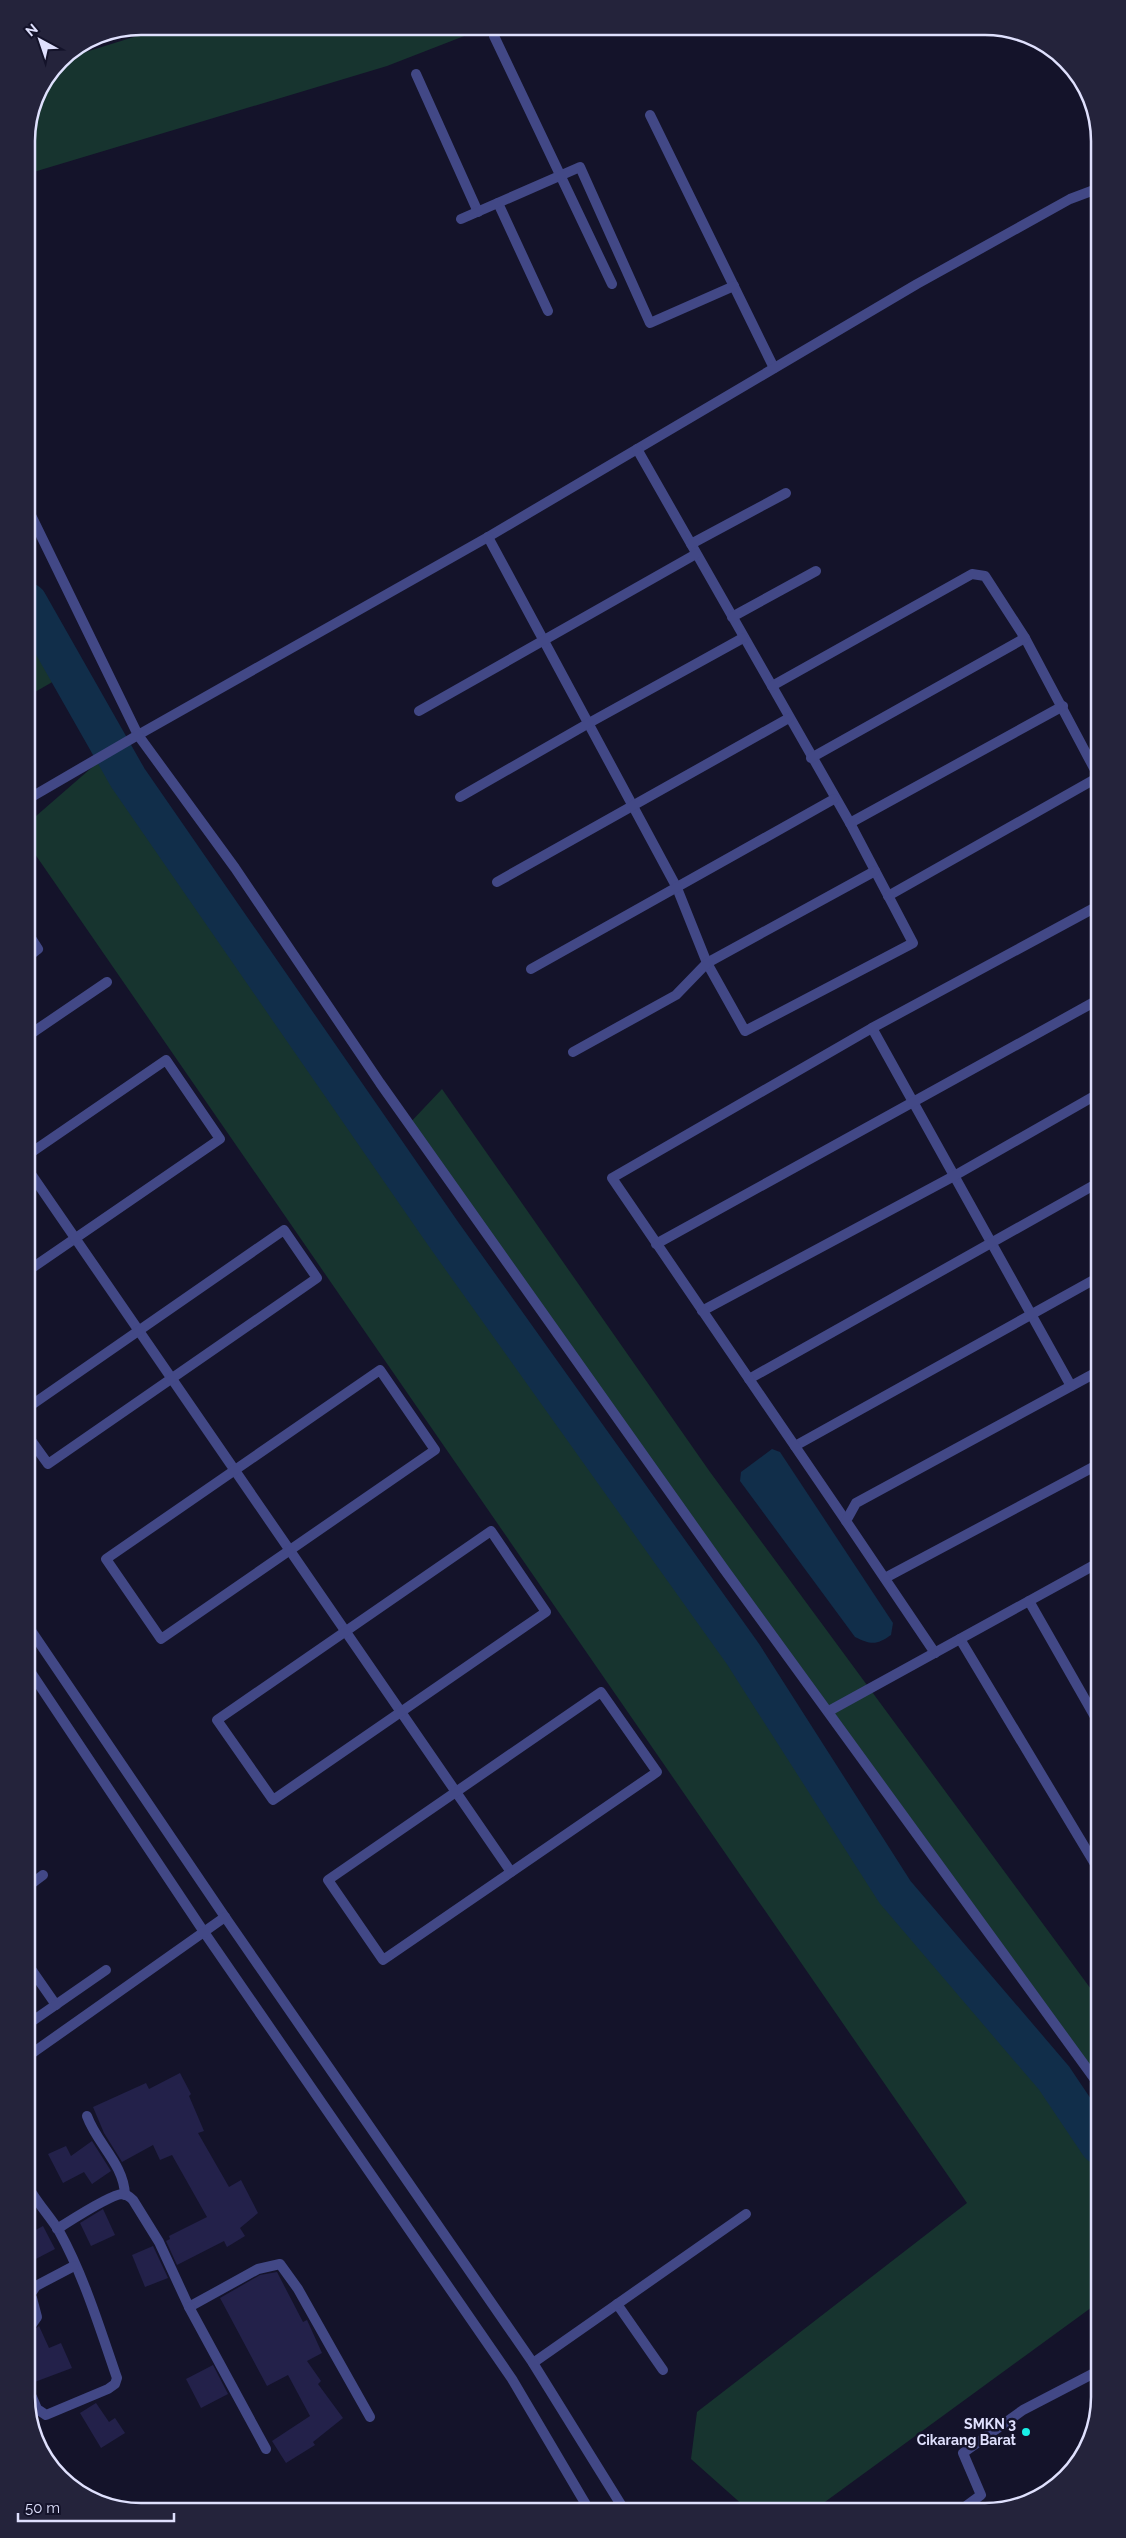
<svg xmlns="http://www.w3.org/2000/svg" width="1126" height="2538" font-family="Raleway,sans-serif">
<rect width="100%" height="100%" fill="#14132a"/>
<g fill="#17342f">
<polygon points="169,26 490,26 387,66 27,174 26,133 35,97 60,60"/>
<polygon points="28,602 68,673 28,696"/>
<polygon points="112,750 128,778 388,1155 743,1654 900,1898 1054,2078 1099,2145 1099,2302 818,2507 745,2507 691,2459 697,2412 967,2203 28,844 28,823"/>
<polygon points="442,1089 710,1472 1099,2000 1099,2087 407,1126"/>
</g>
<path fill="#112e4a" d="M772,1449l8,3 113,171 -2,12c-14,10 -20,10 -36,2l-115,-156 1,-9z"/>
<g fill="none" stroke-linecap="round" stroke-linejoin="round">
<polyline stroke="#112e4a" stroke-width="38" points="28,602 128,778 442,1232 743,1654 895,1892 1054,2078 1099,2145"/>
</g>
<g fill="#23214a">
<polygon points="180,2073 191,2094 189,2096 204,2131 198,2133 229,2187 241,2180 258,2213 240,2228 245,2236 227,2247 224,2241 177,2265 166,2241 170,2239 169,2236 207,2217 172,2155 160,2160 153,2145 122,2162 104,2133 93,2107 146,2083 149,2089"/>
<polygon points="92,2141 111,2171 92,2184 84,2172 63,2183 48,2154 66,2146 71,2156"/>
<polygon points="103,2209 115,2235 91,2246 80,2223"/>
<polygon points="43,2226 55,2249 32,2261 32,2232"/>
<polygon points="153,2246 168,2278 145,2287 132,2255"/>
<polygon points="277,2272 303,2322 307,2320 322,2353 307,2361 321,2381 318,2384 343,2418 313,2442 315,2445 286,2463 272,2441 310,2416 288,2375 267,2386 220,2298 260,2275"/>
<polygon points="39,2326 49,2348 61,2343 72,2368 32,2383 32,2331"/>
<polygon points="213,2365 228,2394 201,2408 186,2379"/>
<polygon points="96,2403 109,2422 115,2418 125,2433 101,2448 80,2413"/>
</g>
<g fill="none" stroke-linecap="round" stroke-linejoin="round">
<g stroke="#424886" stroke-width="10">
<polyline points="617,2304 663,2370"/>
<polyline points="533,2363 746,2214"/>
<polyline points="966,2506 981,2495 963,2453 1023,2410 1100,2370"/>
</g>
<g stroke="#424886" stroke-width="10">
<polyline points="494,36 612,284"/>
<polyline points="416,74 478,212"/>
<polyline points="650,115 774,368"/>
<polyline points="498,203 548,311"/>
<polyline points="461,219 580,167 650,323 734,286"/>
<polyline points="27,507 138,735 488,537 917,284 1070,199 1094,190"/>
<polyline points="488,537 677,888 707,963 745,1031 913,943 850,823 637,449"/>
<polyline points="691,544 786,493"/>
<polyline points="732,617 816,571"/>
<polyline points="1025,638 1095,770"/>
<polyline points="772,686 972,574 985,576 1025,638 811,758"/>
<polyline points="419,711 696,554"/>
<polyline points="460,797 589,723 743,638"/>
<polyline points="28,799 138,735 235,868 380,1083 724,1569 1099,2085"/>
<polyline points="850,823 1063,706"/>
<polyline points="497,882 789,718"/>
<polyline points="888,896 1095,779"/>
<polyline points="29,935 38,949 29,956"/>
<polyline points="531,969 834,799"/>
<polyline points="872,1028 1071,1386"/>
<polyline points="29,1035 107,982"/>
<polyline points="573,1052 676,995 707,963 875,871"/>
<polyline points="29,1154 166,1060 220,1139 29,1270"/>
<polyline points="29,1171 511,1872"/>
<polyline points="656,1244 1096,1001"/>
<polyline points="702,1311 954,1176 1096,1095"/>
<polygon points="380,1370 435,1450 161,1639 106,1559"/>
<polyline points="749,1379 1096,1184"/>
<polyline points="30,1406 284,1230 317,1278 48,1464 30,1439"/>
<polyline points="795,1446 1097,1278"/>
<polyline points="846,1521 612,1178 872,1028 1096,907"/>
<polygon points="491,1531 546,1612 273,1800 217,1720"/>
<polyline points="885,1578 1097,1465"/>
<polyline points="1029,1601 1098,1722"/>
<polyline points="30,1629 225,1917 533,2363 623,2508"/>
<polyline points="960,1639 1098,1869"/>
<polyline points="935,1653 846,1521 856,1503 1097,1372"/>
<polyline points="30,1671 204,1932 512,2379 588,2508"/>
<polygon points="601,1692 657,1772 383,1960 328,1880"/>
<polyline points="829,1711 1098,1563"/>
<polyline points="31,1884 43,1875"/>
<polyline points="31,1969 56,2005"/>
<polyline points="31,2022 106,1970"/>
<polyline points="31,2054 225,1917"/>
<path d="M87,2116c10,28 37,48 38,79"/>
<path d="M32,2193c8,13 19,25 27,38 25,45 41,98 58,147l-2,6 -7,5 -62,26 -9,-6 -5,-12"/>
<path d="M57,2229c13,-8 52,-34 65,-35 4,0 8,3 11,6l26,42 30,65 69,-38 22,-5 18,25 72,128"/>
<polyline points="32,2292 36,2286 74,2266"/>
<polyline points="32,2298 37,2317 32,2324"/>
<polyline points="189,2307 266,2449"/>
</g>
</g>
<circle fill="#19efe7" stroke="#14132a" stroke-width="2" cx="1026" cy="2432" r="5"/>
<g text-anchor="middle" stroke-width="5" stroke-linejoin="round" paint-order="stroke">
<g font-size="14" font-weight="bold" fill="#dfe0fd" stroke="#14132a" text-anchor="end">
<text x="1016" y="2429">SMKN 3<tspan x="1016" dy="16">Cikarang Barat</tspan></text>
</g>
</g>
<path d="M0 0H1126V2538H0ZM141 35H985A106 106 0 0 1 1091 141V2397A106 106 0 0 1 985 2503H141A106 106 0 0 1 35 2397V141A106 106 0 0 1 141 35Z" fill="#24233b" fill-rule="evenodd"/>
<path fill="none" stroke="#dfe0fd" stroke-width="2.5" d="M141 35H985A106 106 0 0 1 1091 141V2397A106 106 0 0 1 985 2503H141A106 106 0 0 1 35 2397V141A106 106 0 0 1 141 35Z"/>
<g transform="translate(40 40) rotate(320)" stroke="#14132a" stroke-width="4" paint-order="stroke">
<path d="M0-4L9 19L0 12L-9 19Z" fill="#dfe0fd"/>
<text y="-8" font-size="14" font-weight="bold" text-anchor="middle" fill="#dfe0fd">N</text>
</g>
<path d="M18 2513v8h156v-8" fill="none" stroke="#dfe0fd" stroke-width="2.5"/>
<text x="25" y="2513" font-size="15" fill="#dfe0fd" stroke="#14132a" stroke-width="4" paint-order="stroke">50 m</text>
</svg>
